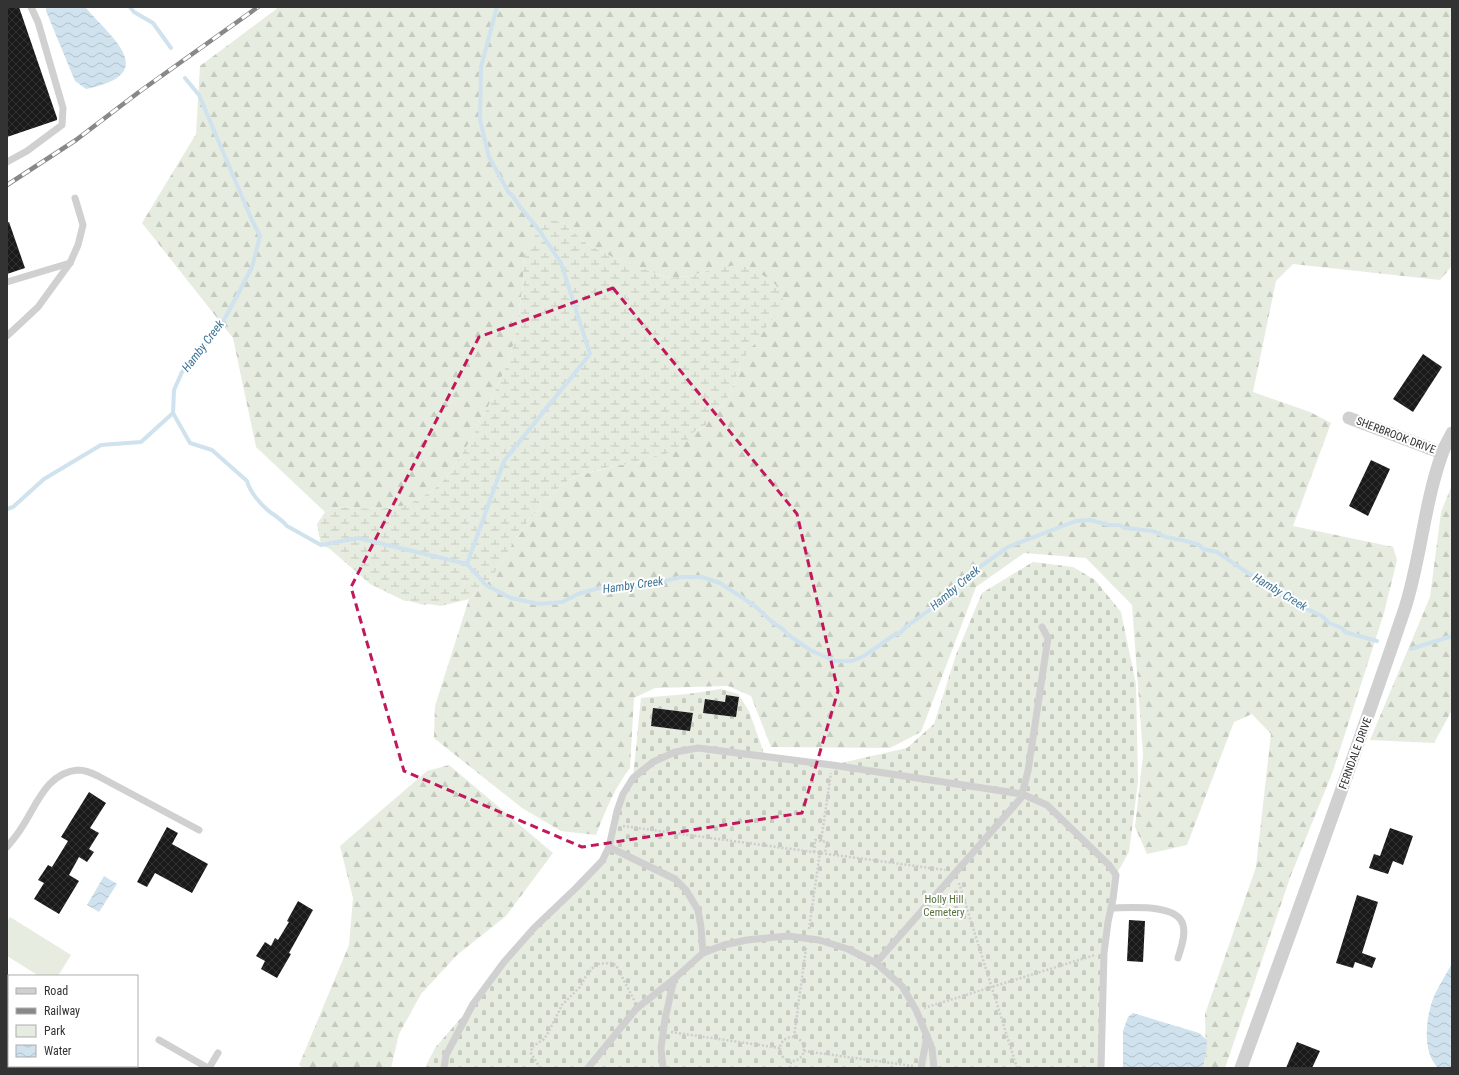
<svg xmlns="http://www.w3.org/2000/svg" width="1459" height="1075" font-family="'Roboto Condensed',sans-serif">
<defs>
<pattern id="forest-firs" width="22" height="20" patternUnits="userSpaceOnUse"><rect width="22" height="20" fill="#e6ecdf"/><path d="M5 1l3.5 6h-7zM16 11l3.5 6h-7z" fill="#c6cbc0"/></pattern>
<pattern id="wetland-marsh" width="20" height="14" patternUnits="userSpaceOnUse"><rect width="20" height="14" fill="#e6ecdf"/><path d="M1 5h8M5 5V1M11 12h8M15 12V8" fill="none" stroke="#c6cbc0"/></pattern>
<pattern id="cemetery-stones" width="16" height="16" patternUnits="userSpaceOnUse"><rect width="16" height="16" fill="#e6ecdf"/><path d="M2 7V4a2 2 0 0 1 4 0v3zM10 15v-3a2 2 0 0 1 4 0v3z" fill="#c6cbc0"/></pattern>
<pattern id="water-waves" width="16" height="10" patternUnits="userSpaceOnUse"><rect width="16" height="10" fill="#cfe2ee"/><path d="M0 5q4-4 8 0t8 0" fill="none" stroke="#b2c2cd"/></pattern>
<pattern id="building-cross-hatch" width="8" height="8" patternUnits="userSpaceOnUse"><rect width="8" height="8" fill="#1a1a1a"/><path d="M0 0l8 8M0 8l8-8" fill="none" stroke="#333"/></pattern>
</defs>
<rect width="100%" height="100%" fill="#fff"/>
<g fill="url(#forest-firs)">
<path d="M279,7h1173v259l-12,14 -147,-16 -17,17 -23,111 57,20 21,11 -38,103 100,21 4,13 -13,53 -51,158 -42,104 -66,193h-22l3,-14 -1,-40 51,-147 15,-133 -19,-20 -18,8 -47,123 -40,9 -12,-27 8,-72 -11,-150 -46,-47 -62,-5 -48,34 -55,145 -31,16 -119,-1 -20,-51 -23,-10 -73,2 -21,10 -4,70c-16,20 -25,44 -34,67l-35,-4 -39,-23 -88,-70 1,-32 34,-107 6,-7 11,-7 11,-16 1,-4 7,-8 9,-16 12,-15 1,-5 14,-14 -1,-5 7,-4 20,-17 10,-5 41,-11 22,-3 64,-35 24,-30 3,-9 4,-4 4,-16 11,-21 4,-2 5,-9 -46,-67 -23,7 -22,2 -56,-21 -25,-13 -24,-21 -17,-2 -20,28 -3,25 1,5 -5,30 1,6 -10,43 -23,51 -8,12 -5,14 -28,43 -14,13 -21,12 -9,3 -23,3 -45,-2 -9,5 -69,-65 -23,-109 -91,-115 54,-89 4,-68z"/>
<polygon points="1452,485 1452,710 1434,743 1370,740 1430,597 1441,512"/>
<polygon points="449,765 553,853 506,916 457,955 421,994 399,1034 391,1068 303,1068 299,1065 349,945 353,898 340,846 427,771"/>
</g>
<polygon fill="url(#wetland-marsh)" points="552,220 563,223 587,244 612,257 668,278 690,276 713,269 736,265 745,267 766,277 776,285 783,297 782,307 759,336 754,345 750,348 739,368 735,384 731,388 728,397 704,427 694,432 692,436 671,452 640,462 609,467 577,476 567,481 547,498 540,502 541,507 527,521 526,526 514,541 505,557 498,565 497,569 486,585 475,592 469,599 441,606 429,604 424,605 409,601 405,601 370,584 330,549 321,545 317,524 325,512 334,507 379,509 402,506 411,503 432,491 446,478 474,435 479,421 487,409 510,358 520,315 519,309 524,280 523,274 526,248 546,221"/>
<polygon fill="url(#cemetery-stones)" points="1033,562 1073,567 1095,580 1121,612 1136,684 1138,782 1129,852 1116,875 1108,922 1101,1068 425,1068 435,1048 473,1004 506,960 602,861 612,830 633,778 641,698 688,694 721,689 738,694 749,711 765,756 832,765 907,748 934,724 956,655 982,593"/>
<polygon fill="#e6ecdf" points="10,917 71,955 58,976 39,976 7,956 7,922"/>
<g fill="url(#water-waves)">
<path d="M46,7h39c29,33 75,67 1,82l-11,-8 -29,-70z"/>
<polygon points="104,876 117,884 99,912 87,905"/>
<path d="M1452,964v104h-14c-17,-17 -12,-54 -3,-74 5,-10 11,-20 17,-30z"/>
<polygon points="1133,1013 1199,1033 1207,1040 1206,1054 1203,1068 1123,1068 1123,1031 1128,1017"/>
</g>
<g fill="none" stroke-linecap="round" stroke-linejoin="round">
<g stroke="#cfe2ee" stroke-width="4">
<polyline points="130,7 134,12 153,23 171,48"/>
<path d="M185,78l14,17 52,123 9,18 -8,31 -15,29 -16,29 -39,47 -8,18 -1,23 17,30 22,7 35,31c3,11 13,23 23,31 6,4 12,8 17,14l34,19 37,-7 109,26 19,21 25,13 28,6 23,-2 16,-8 25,-7 16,-2 23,1 40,-9h20l18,6 20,13 16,11 16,15 12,8 3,4 23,16 25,11h17l12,-5 30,-21 6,-2 7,-7 25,-18 3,-4 12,-10 9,-5 18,-18 34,-24 68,-26 14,-1 19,5h10l6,3 28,3 13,6 20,4 13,4 4,4 14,3 71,48 34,16 7,7 13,5 3,4 32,9"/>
<polyline points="7,509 13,507 44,479 101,445 141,442 173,413"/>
<polyline points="467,564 504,461 590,354 561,263 539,230 521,208 512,195 509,193 489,157 480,120 481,67 497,7"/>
<polyline points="1411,649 1452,636"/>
</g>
</g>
<g fill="url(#building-cross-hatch)">
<polygon points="7,7 19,7 57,118 57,120 7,137"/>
<polygon points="9,222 25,268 7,274 7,223"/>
<polygon points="1423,354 1442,367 1413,412 1393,399"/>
<polygon points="1371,460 1390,469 1368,516 1349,506"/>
<polygon points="726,695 739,697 736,717 703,713 705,699 725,702"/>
<polygon points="653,708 693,713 690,731 651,726"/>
<polygon points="89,792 106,803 90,828 99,833 89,849 94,852 87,862 79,857 69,875 79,881 59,914 34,899 44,883 38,880 48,865 52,867 68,841 61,837"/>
<polygon points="167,827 178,833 172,844 208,864 192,893 155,873 147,887 137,882"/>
<polygon points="1390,828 1413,836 1403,865 1393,861 1388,874 1369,868 1374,854 1380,856"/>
<polygon points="1357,895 1378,902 1362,953 1376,958 1372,968 1355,962 1353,968 1336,963"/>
<polygon points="298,901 313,910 289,953 291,954 277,978 261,969 265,961 256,956 265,942 271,946 275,938 278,940 289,922 287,921"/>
<polygon points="1129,920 1145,921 1143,962 1127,961"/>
<polygon points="1297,1042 1320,1051 1312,1068 1286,1068"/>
</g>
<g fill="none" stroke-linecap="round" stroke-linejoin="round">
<g stroke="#cdcdcd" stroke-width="2.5" stroke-dasharray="2 2" stroke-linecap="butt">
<polyline points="623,826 945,870"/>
<polyline points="821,841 831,773"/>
<polyline points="814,852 815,840 827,842 825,853"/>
<polyline points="959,883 1017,1068"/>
<polyline points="809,929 820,852"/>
<polyline points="924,1008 1095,955"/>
<polyline points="671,1032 780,1048"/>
<circle cx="792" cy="1049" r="12"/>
<polyline points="794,1037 806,948"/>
<polyline points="804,1051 913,1066"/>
<polyline points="540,1068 531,1053 532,1047 544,1039 548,1033 562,1005 580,987 586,976 596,964 611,963 616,965 634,1000"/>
<polyline points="790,1068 791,1062"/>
</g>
<g stroke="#d0d0d0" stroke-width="7">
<polyline points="7,162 27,151 62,125 63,108 38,22 31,7"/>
<polyline points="7,282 70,263"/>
<polyline points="7,336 38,307 70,263 78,245 83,225 75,198"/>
<path d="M7,847c5,-6 11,-13 15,-20 14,-21 25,-55 56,-57 7,0 14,3 20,6l101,54"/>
<polyline points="609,847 675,879 686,890 698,910 701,927 703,953"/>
<path d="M1111,908c17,0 67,-5 72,17 3,10 -2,23 -5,33"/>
<polyline points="876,963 1021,798 1028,771 1048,638 1042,627"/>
<polyline points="159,1040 208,1068"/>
<polyline points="89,1068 90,1066"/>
<polyline points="209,1068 218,1053"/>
<polyline points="444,1068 446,1055 473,1004 504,962 534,928 576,888 602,861 609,847 617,811 623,794 633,778 653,762 675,752 698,748 832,765 1022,794 1047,805 1109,865 1116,875 1113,899 1108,922 1104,953 1101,1068"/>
<polyline points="588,1068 636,1009 674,979 703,953 724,945 747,940 788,936 819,940 848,949 876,963 902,986 916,1010 932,1048 934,1068"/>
<polyline points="663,1068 661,1048 665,1019 674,979"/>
<polyline points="921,1068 927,1036"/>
</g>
<g stroke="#d0d0d0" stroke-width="13">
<polyline points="1349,418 1442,453"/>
<path d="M1241,1068c56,-153 112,-306 164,-460 16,-50 19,-104 37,-154 2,-7 7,-14 10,-21"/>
</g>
<g stroke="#888" stroke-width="4.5">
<polyline id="rail" points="7,185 76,140 139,92 258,7"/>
</g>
<use href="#rail" stroke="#fff" stroke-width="3" stroke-dasharray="9" stroke-linecap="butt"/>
</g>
<path fill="none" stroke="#c2185b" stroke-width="3" stroke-dasharray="8 5" stroke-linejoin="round" d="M613,288l184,226 41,177 -36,122 -220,34 -178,-76 -53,-184 128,-250z"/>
<g text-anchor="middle" stroke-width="4" stroke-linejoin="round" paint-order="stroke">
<g font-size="11" fill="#333" stroke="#fff">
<text transform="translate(1396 435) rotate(21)" y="4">SHERBROOK DRIVE</text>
<text transform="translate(1355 753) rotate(-70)" y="4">FERNDALE DRIVE</text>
</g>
<g font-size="11" fill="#56703f" stroke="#fff">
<text x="944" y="903">Holly Hill<tspan x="944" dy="13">Cemetery</tspan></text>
</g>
<g font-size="12" font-style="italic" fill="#3f7597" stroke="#fff">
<text transform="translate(203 346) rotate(-53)" y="4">Hamby Creek</text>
<text transform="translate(633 585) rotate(-8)" y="4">Hamby Creek</text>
<text transform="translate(955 588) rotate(-40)" y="4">Hamby Creek</text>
<text transform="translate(1280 592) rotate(31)" y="4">Hamby Creek</text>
</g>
</g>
<rect width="1459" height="1075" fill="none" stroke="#333333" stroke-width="16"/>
<rect x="8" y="975" width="130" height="92" fill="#ffffff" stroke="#adadad"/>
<rect x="16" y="988" width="20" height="6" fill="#d0d0d0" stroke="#adadad"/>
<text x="44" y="995" font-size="12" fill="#333333">Road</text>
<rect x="16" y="1008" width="20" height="6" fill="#888888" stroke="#adadad"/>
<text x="44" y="1015" font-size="12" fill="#333333">Railway</text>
<rect x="16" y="1025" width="20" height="12" fill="#e6ecdf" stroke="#adadad"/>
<text x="44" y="1035" font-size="12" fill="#333333">Park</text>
<rect x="16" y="1045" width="20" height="12" fill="url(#water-waves)" stroke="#adadad"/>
<text x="44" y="1055" font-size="12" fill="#333333">Water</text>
</svg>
